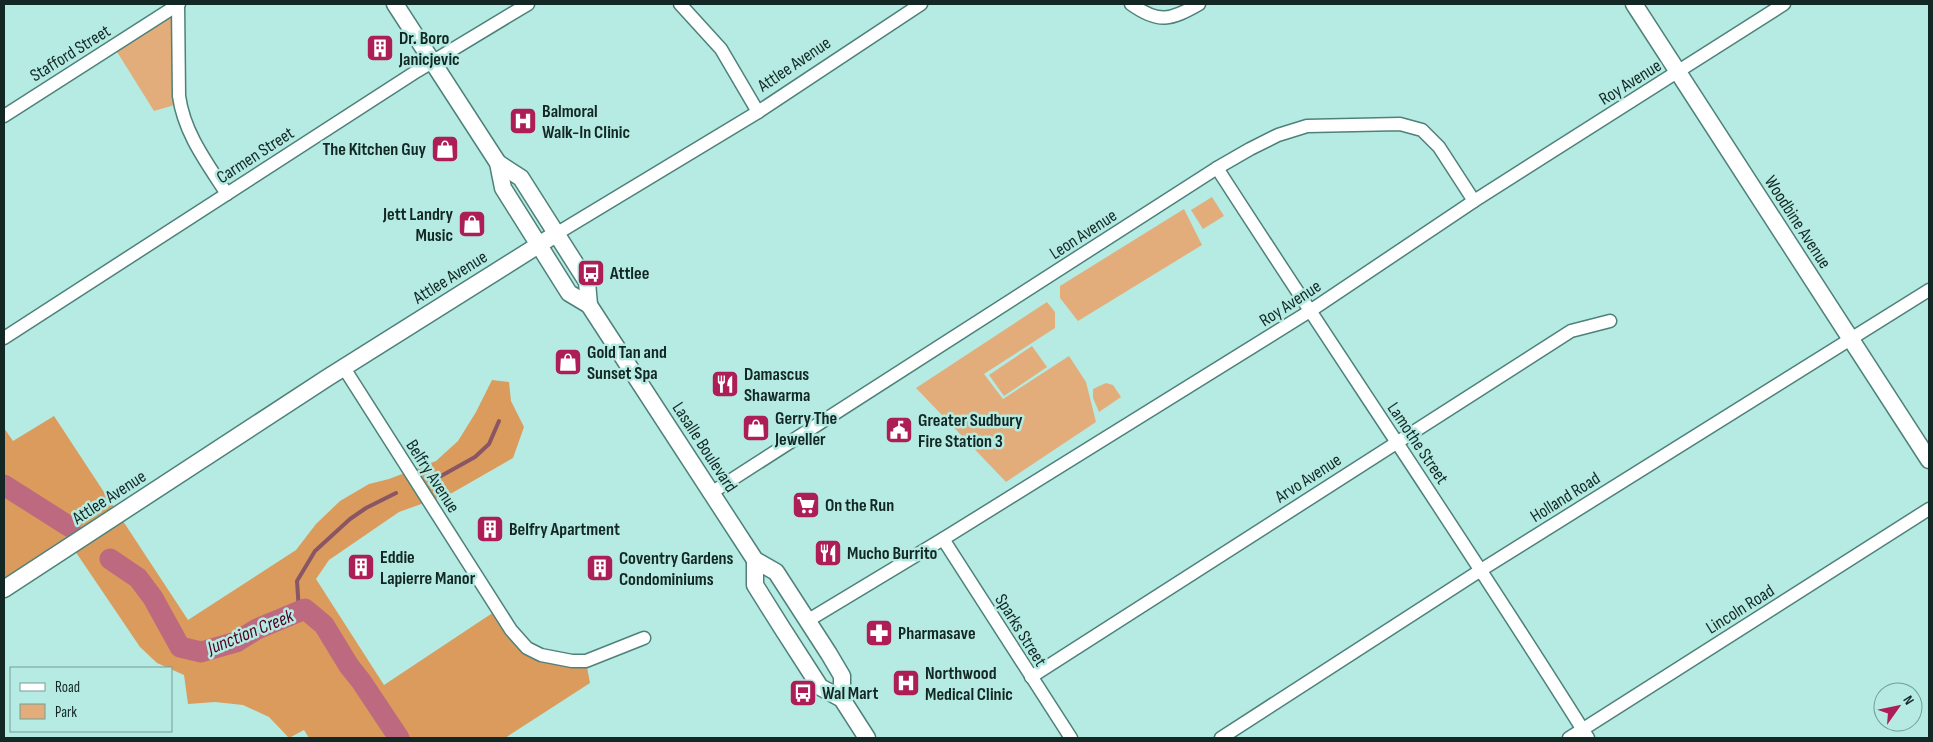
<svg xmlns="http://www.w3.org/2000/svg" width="1933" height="742" font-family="'Sofia Sans Condensed',sans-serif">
<rect width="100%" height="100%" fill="#b5ebe2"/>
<g fill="#e3ad7b">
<polygon points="176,7 178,104 154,111 114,47"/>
<polygon points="1212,197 1224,216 1203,229 1191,210"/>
<polygon points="1184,209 1202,245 1078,321 1060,298 1060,286"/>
<polygon points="1047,302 1055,312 1055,328 984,374 1003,399 1069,356 1086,382 1096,422 1006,482 916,388"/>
<polygon points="1032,346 1047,367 1004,396 989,375"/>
<polygon points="1106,383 1113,385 1121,397 1099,412 1093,398 1093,389"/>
</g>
<polygon fill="#db9b5d" points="492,380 509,382 511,401 524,427 513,458 452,493 399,512 329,560 316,579 384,685 497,610 526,649 586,662 590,683 505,738 309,738 304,730 289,738 269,717 243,705 215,702 188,704 184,675 157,663 140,647 71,545 4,589 4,428 13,441 54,416 188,620 296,550 316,524 340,501 369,484 389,479 436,461 458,441 476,412"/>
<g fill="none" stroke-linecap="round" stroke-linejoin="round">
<g stroke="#8a5664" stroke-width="4">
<polyline points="432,481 475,457 489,444 499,421"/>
<polyline points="299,611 297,581 315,551 350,519 366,508 396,493"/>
</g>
<g stroke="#bd697f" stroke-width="21">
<polyline points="4,485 70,527"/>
<polyline points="110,559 138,578 153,598 180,647 201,652 236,642 257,629 305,609 324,625 349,666 361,681 399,738"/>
</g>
<g stroke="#4e817a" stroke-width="15">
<g id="street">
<path d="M178,4l1,92c5,37 28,67 48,98"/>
<polyline points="680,4 721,49 758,112"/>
<path d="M1131,4c28,20 40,16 68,0"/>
<polyline points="4,116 179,4"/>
<path d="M1217,168c123,191 251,378 371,570"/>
<polyline points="556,234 758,112 921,4"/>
<polyline points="4,338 417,71 528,4"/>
<polyline points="344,368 511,630 527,648 541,655 572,661 586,661 644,638"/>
<polyline points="711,493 1217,168 1250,149 1278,135 1307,126 1400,124 1422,130 1439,147 1474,201"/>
<polyline points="943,539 1071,738"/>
<polyline points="807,621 943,539 1310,311 1474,201 1784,4"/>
<polyline points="1031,677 1571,331 1610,321"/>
<polyline points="1221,738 1481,570 1929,290"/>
<polyline points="1569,738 1929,509"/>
</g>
</g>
<g stroke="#4e817a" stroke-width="19">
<g id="secondary">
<polyline points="395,4 498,163 503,188 569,293 589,305 755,560 776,572 829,654 842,676 842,699"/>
<polyline points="1634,4 1929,460"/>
<polyline points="498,163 521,178 587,282 589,305"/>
<polyline points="755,560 755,585 782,628 820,687 842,699 867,738"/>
<polyline points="4,589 327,378 556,234"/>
</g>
</g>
<use href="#street" stroke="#fff" stroke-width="12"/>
<use href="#secondary" stroke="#fff" stroke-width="16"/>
</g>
<defs>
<g id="building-square" transform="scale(1.4375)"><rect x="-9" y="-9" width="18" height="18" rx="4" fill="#ad1d56" stroke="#b5ebe2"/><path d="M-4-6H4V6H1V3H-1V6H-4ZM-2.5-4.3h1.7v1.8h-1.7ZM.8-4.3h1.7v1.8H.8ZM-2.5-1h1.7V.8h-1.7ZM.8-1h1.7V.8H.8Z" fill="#fff"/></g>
<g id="hospital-square" transform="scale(1.4375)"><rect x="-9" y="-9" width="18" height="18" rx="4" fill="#ad1d56" stroke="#b5ebe2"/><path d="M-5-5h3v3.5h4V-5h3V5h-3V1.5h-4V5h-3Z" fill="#fff"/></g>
<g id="shop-square" transform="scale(1.4375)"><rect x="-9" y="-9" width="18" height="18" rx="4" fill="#ad1d56" stroke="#b5ebe2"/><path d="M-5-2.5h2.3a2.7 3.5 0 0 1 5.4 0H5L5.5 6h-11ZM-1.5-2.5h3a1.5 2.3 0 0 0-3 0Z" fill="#fff"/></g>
<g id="bus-square" transform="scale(1.4375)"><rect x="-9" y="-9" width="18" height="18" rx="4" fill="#ad1d56" stroke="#b5ebe2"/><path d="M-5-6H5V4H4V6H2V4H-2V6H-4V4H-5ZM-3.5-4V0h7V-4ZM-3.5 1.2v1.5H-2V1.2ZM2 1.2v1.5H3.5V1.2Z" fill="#fff"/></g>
<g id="restaurant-square" transform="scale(1.4375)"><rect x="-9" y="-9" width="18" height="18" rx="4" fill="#ad1d56" stroke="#b5ebe2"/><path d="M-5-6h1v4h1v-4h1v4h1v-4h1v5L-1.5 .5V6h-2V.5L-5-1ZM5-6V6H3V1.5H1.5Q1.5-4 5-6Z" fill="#fff"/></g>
<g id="civic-square" transform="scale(1.4375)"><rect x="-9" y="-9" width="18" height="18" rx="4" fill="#ad1d56" stroke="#b5ebe2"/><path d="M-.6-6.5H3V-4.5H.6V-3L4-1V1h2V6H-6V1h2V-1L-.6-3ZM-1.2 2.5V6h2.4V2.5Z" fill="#fff"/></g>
<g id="supermarket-square" transform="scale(1.4375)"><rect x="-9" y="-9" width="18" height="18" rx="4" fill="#ad1d56" stroke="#b5ebe2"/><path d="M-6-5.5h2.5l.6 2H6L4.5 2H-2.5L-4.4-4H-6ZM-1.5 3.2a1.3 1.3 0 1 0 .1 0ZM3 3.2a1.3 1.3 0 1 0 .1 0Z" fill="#fff"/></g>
<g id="pharmacy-square" transform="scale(1.4375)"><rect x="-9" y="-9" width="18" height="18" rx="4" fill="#ad1d56" stroke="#b5ebe2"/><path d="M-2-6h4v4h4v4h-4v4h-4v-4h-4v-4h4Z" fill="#fff"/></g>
</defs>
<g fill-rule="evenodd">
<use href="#building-square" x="380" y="48"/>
<use href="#hospital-square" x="523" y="121"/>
<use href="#shop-square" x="445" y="149"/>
<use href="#shop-square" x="472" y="224"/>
<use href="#bus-square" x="591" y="273"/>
<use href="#shop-square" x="568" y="362"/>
<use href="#restaurant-square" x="725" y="384"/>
<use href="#shop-square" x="756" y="428"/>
<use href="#civic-square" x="899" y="430"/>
<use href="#supermarket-square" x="806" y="505"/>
<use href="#building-square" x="490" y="529"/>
<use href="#restaurant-square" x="828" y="553"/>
<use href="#building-square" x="361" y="567"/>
<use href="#building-square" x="600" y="568"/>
<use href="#pharmacy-square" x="879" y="633"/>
<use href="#hospital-square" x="906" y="683"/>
<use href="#bus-square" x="803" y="693"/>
</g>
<g text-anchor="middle" stroke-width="5" stroke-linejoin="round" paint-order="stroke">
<g font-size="18" font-weight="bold" fill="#132825" stroke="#b5ebe2" text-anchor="start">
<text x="399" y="44">Dr. Boro<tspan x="399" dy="21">Janicjevic</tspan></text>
<text x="542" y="117">Balmoral<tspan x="542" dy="21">Walk-In Clinic</tspan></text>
<text x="426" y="155" text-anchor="end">The Kitchen Guy</text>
<text x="453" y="220" text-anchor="end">Jett Landry<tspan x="453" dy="21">Music</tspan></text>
<text x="610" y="279">Attlee</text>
<text x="587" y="358">Gold Tan and<tspan x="587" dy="21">Sunset Spa</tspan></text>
<text x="744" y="380">Damascus<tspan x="744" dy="21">Shawarma</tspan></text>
<text x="775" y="424">Gerry The<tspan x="775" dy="21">Jeweller</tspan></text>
<text x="918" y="426">Greater Sudbury<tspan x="918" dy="21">Fire Station 3</tspan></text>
<text x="825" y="511">On the Run</text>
<text x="509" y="535">Belfry Apartment</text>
<text x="847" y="559">Mucho Burrito</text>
<text x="380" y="563">Eddie<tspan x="380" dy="21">Lapierre Manor</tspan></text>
<text x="619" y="564">Coventry Gardens<tspan x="619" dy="21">Condominiums</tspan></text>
<text x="898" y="639">Pharmasave</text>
<text x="925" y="679">Northwood<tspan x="925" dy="21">Medical Clinic</tspan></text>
<text x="822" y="699">Wal Mart</text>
</g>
<g font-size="18" fill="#132825" stroke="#b5ebe2">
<text transform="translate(70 53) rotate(-32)" y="6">Stafford Street</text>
<text transform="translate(794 64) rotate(-34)" y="6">Attlee Avenue</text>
<text transform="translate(1630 82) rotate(-32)" y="6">Roy Avenue</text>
<text transform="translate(255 155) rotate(-33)" y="6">Carmen Street</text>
<text transform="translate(1798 222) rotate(57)" y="6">Woodbine Avenue</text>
<text transform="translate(1083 234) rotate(-33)" y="6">Leon Avenue</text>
<text transform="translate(450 277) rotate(-32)" y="6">Attlee Avenue</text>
<text transform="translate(1290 303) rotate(-33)" y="6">Roy Avenue</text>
<text transform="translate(1418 443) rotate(56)" y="6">Lamothe Street</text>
<text transform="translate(705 447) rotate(57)" y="6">Lasalle Boulevard</text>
<text transform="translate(433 476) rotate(57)" y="6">Belfry Avenue</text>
<text transform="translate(1308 478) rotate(-33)" y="6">Arvo Avenue</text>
<text transform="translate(109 497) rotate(-33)" y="6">Attlee Avenue</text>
<text transform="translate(1565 497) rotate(-32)" y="6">Holland Road</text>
<text transform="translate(1740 609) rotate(-32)" y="6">Lincoln Road</text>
<text transform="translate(1021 630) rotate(58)" y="6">Sparks Street</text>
</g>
<g font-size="19" font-style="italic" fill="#510123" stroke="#b5ebe2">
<text transform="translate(250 631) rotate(-22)" y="7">Junction Creek</text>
</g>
</g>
<rect width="1933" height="742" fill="none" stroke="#132825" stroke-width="10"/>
<rect x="10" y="667" width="162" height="65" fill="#b5ebe2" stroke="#749d96"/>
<rect x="20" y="683" width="25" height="8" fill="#ffffff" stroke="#749d96"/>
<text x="55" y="692" font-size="15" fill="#132825">Road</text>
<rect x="20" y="704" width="25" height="15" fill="#e3ad7b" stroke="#749d96"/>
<text x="55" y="717" font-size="15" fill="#132825">Park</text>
<g transform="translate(1898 707) rotate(57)"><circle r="24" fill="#b5ebe2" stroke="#749d96"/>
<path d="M0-4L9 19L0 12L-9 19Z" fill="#ad1d56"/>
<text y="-8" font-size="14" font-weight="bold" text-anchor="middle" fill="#132825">N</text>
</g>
</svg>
